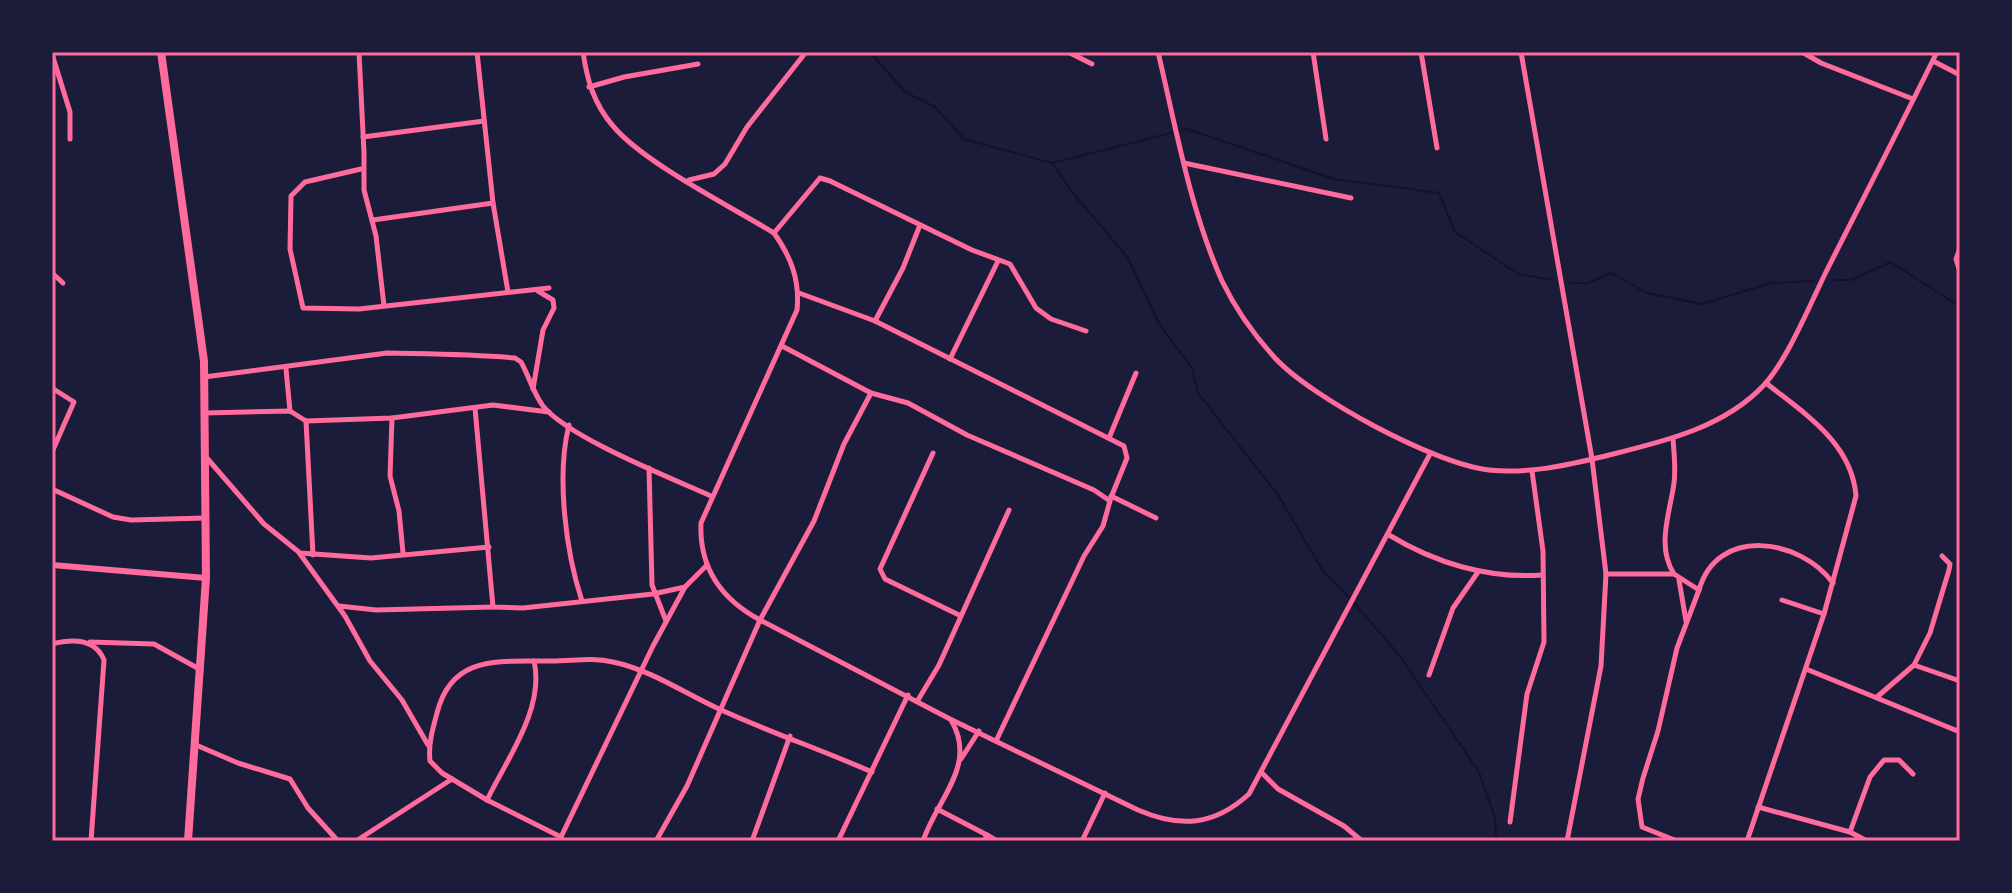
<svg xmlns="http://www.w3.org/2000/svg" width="2012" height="893" font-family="'Fira Sans',sans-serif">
<rect width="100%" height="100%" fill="#1b1b3a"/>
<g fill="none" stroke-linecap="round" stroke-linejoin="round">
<g stroke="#12122b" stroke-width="2">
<polyline points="870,52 905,92 935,107 964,139 1052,163 1187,129 1334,179 1439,193 1455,232 1518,274 1552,280"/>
<polyline points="1052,163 1072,192 1128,258 1159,324 1192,368 1198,393 1278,495 1323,571 1350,598"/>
<polyline points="1834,280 1851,280 1891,262 1960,307"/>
<polyline points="1570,283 1588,283 1611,273 1647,293 1701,304 1772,283 1814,281"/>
<polyline points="1354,603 1400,656 1479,772 1495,818 1496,841"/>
</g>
<g stroke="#ff6b9d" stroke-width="5">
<polyline points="359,52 364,153 364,190 376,236 384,306"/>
<polyline points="477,52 493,203 508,292"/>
<path d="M583,52c4,28 11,52 30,74 31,37 117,80 161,107 17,24 26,47 23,77l-96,213c-2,45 20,76 59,97l190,99 188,91c42,18 76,16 111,-16l181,-340"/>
<polyline points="1068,52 1092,64"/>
<path d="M1158,52c18,76 32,157 64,229 13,27 33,55 53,77 37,40 160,106 214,112 38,4 75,-4 112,-13 56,-14 121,-27 163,-72 24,-26 47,-83 63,-115 37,-73 74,-145 110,-218"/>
<polyline points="1313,52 1326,139"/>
<polyline points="1421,52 1437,148"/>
<polyline points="1521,52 1592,459 1606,574 1601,666 1567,841"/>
<polyline points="1802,52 1821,63 1913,99"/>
<polyline points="52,54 70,112 70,139"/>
<polyline points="1933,61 1960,75"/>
<polyline points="589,87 624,77 698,64"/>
<polyline points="363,137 484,121"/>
<polyline points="1184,163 1351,198"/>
<polyline points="361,169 305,182 291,196 290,249 303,308 359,309 549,288"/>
<polyline points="689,180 714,174 725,164 747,127 806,52"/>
<polyline points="373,220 493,203"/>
<polyline points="774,233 820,178 830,181 972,250 1010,264 1036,308 1051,319 1086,331"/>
<polyline points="1960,248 1956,259 1960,272"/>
<polyline points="52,273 63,283"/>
<polyline points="799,293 875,321 1124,446 1127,458 1110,500"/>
<polyline points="875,321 903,268 920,225"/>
<polyline points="782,346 871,393 908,403 967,435 1094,490 1110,501 1103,526 1084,556 997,739"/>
<polyline points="950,359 998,261"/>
<polyline points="286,369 290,411"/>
<path d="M204,377l183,-24c43,1 85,1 128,5l6,4c8,14 12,31 22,44 26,32 128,72 168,90"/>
<polyline points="52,388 74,402 52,452"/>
<polyline points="533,389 543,330 554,308 553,300 538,291"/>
<polyline points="475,408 493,607 523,608 653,594 685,587"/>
<polyline points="205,413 290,411 306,421 392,418 493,405 549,412"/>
<polyline points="392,418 390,476 399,511 403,553"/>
<polyline points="306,421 313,555"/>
<path d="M569,425c-13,51 -3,128 13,176"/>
<polyline points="1109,438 1136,373"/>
<path d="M1673,439c1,14 3,30 1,44 -4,30 -18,63 0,91"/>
<polyline points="933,453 880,569 885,579 959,615"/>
<polyline points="206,457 264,524 300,553 371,558 489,547"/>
<polyline points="649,468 652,585 666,621"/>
<polyline points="52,489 113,517 131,520 205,518"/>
<polyline points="1111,496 1156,518"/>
<path d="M1389,535c46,28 99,44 153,40"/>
<polyline points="300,554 345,616 370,661 402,700 428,745"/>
<polyline points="1606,574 1674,574 1699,590 1677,648 1658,731 1643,778 1638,799 1642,827 1677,841"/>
<polyline points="1679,580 1686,621"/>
<path d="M1699,590c18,-64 101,-52 134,-7"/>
<polyline points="1782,600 1824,614"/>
<polyline points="339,606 376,610 493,607"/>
<polyline points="90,642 154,644 201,670"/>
<path d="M52,644c20,-5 43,-6 52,16l-13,181"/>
<polyline points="1914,665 1960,681"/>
<polyline points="1806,669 1960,732"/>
<polyline points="1429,675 1453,608 1478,572"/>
<polyline points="1877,697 1914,665 1930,633 1949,570 1950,564 1942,556"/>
<polyline points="918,700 939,665 1009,510"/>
<polyline points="196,745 238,763 290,779 308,808 338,841"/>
<polyline points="961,759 979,731"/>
<polyline points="1263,774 1278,789 1344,826 1362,841"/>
<path d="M487,800c20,-41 58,-92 47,-139"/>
<polyline points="1758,807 1850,832 1867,841"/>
<polyline points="937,809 987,835 984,841"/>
<polyline points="1510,822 1527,694 1544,642 1543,551 1532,471"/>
<polyline points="1850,832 1870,777 1884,760 1899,760 1913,774"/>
<polyline points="987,835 997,841"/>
<polyline points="561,837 653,646 685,587 706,566"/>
<polyline points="356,841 452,779"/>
<path d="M562,841l-1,-4 -74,-37 -45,-27 -12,-12c-2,-17 3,-33 7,-48 15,-60 64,-51 115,-52 21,0 40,-4 61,1 38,8 71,31 106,47 50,23 103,41 153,63"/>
<polyline points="656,841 687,786 760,620 814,521 844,444 871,393"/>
<polyline points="752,841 790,736"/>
<polyline points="838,841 908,695"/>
<path d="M923,841c14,-42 55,-76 28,-121"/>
<polyline points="1082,841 1105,793"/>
<path d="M1747,841l77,-227 32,-118c-4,-53 -51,-82 -90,-113"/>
</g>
<polyline stroke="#ff6b9d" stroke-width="6" points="52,565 206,578"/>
<polyline stroke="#ff6b9d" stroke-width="8" points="161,52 204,361 206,578 188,841"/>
</g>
<rect width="2012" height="893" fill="none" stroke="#1b1b3a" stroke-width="108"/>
<rect x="54" y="54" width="1904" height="785" fill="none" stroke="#ff6b9d" stroke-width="3"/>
</svg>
